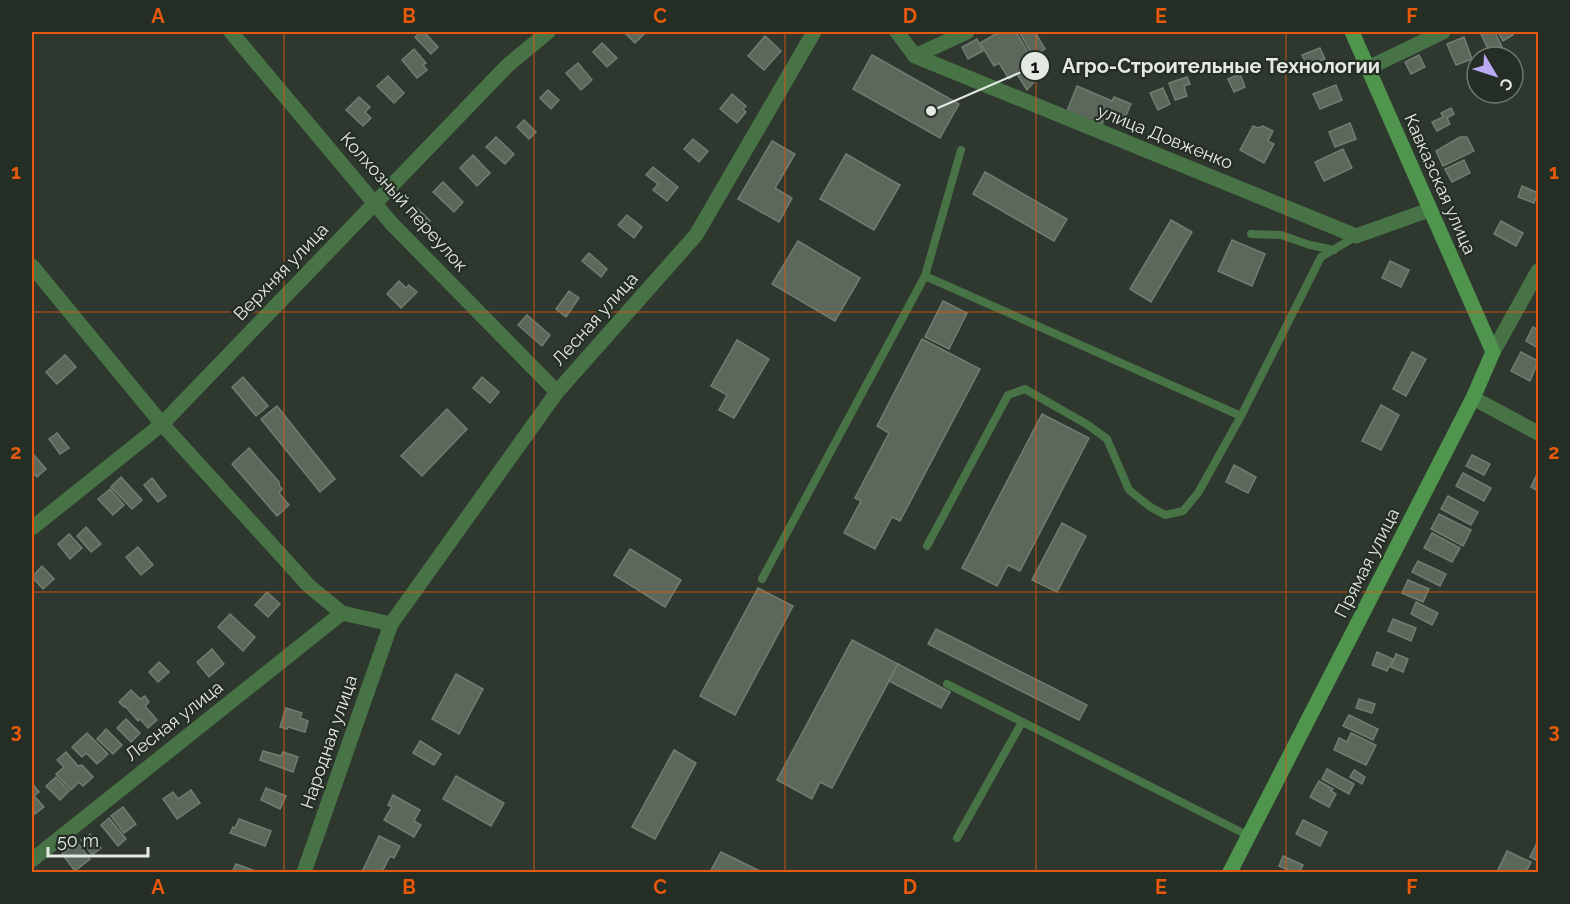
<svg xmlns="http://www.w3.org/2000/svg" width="1570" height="904" font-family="Raleway,sans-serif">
<rect width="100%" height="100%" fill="#2e382e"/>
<g fill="#5d685c" stroke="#727d71" stroke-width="1.5">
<polygon points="421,32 424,32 438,47 431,54 415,37"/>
<polygon points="624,32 641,32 644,34 635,43"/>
<polygon points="999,32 1016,32 1041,74 1027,90 1017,74 1009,79 999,63 994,66 980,43"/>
<polygon points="1019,32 1035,32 1045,49 1033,56"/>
<polygon points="1480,32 1495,32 1502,47 1490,53"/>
<polygon points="1498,32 1511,32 1513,35 1503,41"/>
<polygon points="765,36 781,51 764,70 748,56"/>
<polygon points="1464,37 1472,59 1456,65 1447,44"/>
<polygon points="977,39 983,51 968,59 962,47"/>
<polygon points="602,43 617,58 607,67 593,52"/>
<polygon points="1320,48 1325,59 1308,67 1302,55"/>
<polygon points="414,49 426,63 423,65 427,70 417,78 402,60"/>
<polygon points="872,55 959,104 940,138 853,89"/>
<polygon points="1419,55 1425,67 1411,74 1405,62"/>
<polygon points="578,63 592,80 581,90 566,73"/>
<polygon points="1240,74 1245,87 1234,92 1228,79"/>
<polygon points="388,76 404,93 394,103 377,86"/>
<polygon points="1187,77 1190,84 1184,86 1187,96 1175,100 1169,83"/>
<polygon points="1336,85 1342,100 1320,109 1313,94"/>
<polygon points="1077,86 1112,101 1114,97 1131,104 1124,120 1113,115 1112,118 1104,118 1102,125 1067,111"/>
<polygon points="1163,88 1170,104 1158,110 1150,93"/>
<polygon points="548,90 559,100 551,109 540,98"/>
<polygon points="732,94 746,106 743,109 746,112 737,123 720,109"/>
<polygon points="359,97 370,107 365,112 371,118 363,126 346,110"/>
<polygon points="1451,108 1454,114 1447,118 1450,124 1437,131 1432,122 1443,117 1441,113"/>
<polygon points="524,120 536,132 529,139 517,127"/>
<polygon points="1350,123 1356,139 1335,147 1329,132"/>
<polygon points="1253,126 1258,128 1263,126 1273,131 1268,141 1274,144 1264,163 1240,150"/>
<polygon points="496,137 514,154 505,164 486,147"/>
<polygon points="1460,137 1467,137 1474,151 1443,166 1436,151"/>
<polygon points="693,139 708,151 699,162 684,149"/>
<polygon points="772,141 795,154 775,188 792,198 779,222 738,199"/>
<polygon points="1343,149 1352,168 1324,181 1315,162"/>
<polygon points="846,154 900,185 874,230 820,199"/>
<polygon points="473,155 490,173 477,186 460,168"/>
<polygon points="1464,160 1470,173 1452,182 1445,169"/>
<polygon points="653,167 678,187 667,201 653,190 658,184 646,175"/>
<polygon points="985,172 1067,219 1054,241 973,194"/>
<polygon points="443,182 463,202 454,212 433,192"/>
<polygon points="1522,186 1538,193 1534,203 1518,197"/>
<polygon points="417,208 430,221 422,229 409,216"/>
<polygon points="627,215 642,227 634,238 618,225"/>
<polygon points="1171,220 1192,232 1151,302 1130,289"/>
<polygon points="1501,221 1523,233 1516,246 1494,234"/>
<polygon points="1232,240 1265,254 1252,286 1218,271"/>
<polygon points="798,241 860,278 835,321 772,284"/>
<polygon points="589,253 607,269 601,277 582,261"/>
<polygon points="1390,261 1409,270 1401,287 1382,278"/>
<polygon points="399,281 406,288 409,285 417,292 401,308 387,294"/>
<polygon points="569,291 579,298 566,317 556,309"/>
<polygon points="943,301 967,313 949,349 925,337"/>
<polygon points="527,315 550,335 542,346 518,325"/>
<polygon points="1533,327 1538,330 1538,348 1526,341"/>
<polygon points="922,339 980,369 900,521 892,517 875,549 844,533 861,501 855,498 889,433 877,426"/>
<polygon points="737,340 769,359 734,418 719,410 727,395 711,386"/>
<polygon points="1412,352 1426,359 1406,396 1393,389"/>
<polygon points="1521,352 1538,361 1530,381 1511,371"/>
<polygon points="65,355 76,367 57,384 46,372"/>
<polygon points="243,377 268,406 256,416 232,387"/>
<polygon points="482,377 499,392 490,403 473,388"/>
<polygon points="1381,405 1399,415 1381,450 1362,441"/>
<polygon points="277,406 335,479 320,492 261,419"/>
<polygon points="447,409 467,429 422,476 401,456"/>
<polygon points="1042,414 1089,438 1020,571 1008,565 997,586 962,568"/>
<polygon points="57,433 69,448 60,454 49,439"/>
<polygon points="249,448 279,482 279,485 282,489 279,493 289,505 277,516 232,464"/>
<polygon points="32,453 46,469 37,477 32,472"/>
<polygon points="1472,455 1490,464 1484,475 1466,466"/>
<polygon points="1234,465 1256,477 1248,493 1226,482"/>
<polygon points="1538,472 1538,491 1531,487"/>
<polygon points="1463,473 1491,488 1484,501 1456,486"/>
<polygon points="121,477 142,500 132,509 111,487"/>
<polygon points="152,478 166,496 158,502 144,485"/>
<polygon points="110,489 124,505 113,515 98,499"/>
<polygon points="1448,496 1478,512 1471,525 1441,509"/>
<polygon points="1439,514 1471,530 1463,546 1431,529"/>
<polygon points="1062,523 1086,536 1057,592 1032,580"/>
<polygon points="86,527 101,544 91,552 77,536"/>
<polygon points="1432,533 1460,548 1452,562 1424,548"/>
<polygon points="69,534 82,548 70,559 58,544"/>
<polygon points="138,547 153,565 141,575 126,557"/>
<polygon points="630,549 681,580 665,607 614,575"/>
<polygon points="1418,561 1446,574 1440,586 1412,572"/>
<polygon points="42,566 54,579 43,589 32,577"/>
<polygon points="1408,580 1429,589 1423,602 1402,593"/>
<polygon points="758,588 793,606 735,715 700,696"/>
<polygon points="267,592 280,604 268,617 255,605"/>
<polygon points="1416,602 1438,613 1432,625 1411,614"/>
<polygon points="230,614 255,637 243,651 218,627"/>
<polygon points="1393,619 1416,628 1411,641 1388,631"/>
<polygon points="936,629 1087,705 1079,720 928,644"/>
<polygon points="852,640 898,664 832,788 820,782 812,799 777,780"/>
<polygon points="212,649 224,664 209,677 197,662"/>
<polygon points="1377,652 1393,659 1387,671 1372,665"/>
<polygon points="1396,654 1408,659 1403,672 1391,667"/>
<polygon points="159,662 169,672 158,682 149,672"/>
<polygon points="898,664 950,692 941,708 889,681"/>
<polygon points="456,674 483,689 459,734 432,719"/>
<polygon points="131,690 140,699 145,696 149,702 145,706 157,720 148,728 140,719 138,721 125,706 124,707 119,702"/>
<polygon points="1359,699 1375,704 1372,713 1356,708"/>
<polygon points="286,708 302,713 300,718 308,721 305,732 288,727 287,729 280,727"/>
<polygon points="1349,715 1378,729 1373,740 1343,726"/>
<polygon points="126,719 140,733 131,742 117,728"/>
<polygon points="106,729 122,745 113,754 97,739"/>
<polygon points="87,733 108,754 97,764 86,753 82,757 72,747"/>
<polygon points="1351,733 1376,745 1366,765 1334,750 1339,738 1347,742"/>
<polygon points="420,741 441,754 434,765 413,753"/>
<polygon points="674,750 696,763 655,839 632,827"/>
<polygon points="263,751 281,756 283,752 298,757 293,772 260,760"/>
<polygon points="66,752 78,766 82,765 93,777 83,786 79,782 71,790 56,774 64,767 57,760"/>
<polygon points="1327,769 1354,784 1349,794 1322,779"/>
<polygon points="1354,770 1365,777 1362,784 1350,777"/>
<polygon points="456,776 504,803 491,826 443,799"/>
<polygon points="56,777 69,791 60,800 46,786"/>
<polygon points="1319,781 1333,789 1331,791 1336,794 1329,807 1310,797"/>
<polygon points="32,783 39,792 34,796 44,807 35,814 32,809"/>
<polygon points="266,788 286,796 280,809 261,800"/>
<polygon points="191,790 200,803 177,819 163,799 173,792 178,799"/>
<polygon points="393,795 420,810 414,821 421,825 414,837 384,820 392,807 388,805"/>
<polygon points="123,807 136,824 124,833 111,816"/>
<polygon points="109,818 126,839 118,846 101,825"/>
<polygon points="239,819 271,831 265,846 230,833 233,827 235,828"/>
<polygon points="1303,820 1327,832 1320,846 1296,834"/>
<polygon points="90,834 101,848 92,855 81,840"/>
<polygon points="379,836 400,846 394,858 390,856 383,870 386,872 362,872"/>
<polygon points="77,842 90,859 75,871 62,854"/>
<polygon points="1537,843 1538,844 1538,861 1530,857"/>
<polygon points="1507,851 1531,862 1526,872 1497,872"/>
<polygon points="721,852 762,872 710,872"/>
<polygon points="1283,856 1303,865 1300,872 1293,872 1279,866"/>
<polygon points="236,864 258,872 232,872"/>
</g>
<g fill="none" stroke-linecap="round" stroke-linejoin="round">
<g stroke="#487346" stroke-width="8">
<polyline points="1251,234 1281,235 1310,245 1334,250"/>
<polyline points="925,276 1241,416 1321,257 1355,237"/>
<polyline points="927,546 1008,395 1025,389 1088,425 1107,439 1129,490 1149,506 1165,515 1183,511 1198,493 1241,416"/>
<polyline points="762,579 925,276 961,150"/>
<polyline points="947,684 1249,836"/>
<polyline points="957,838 1022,722"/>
</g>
<g stroke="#487346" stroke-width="15">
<polyline points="231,32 392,224 557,392"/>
<polyline points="897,32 915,56 1356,236 1429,210"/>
<polyline points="915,56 967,32"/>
<polyline points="1368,68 1443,32"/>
<polyline points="32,266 162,424 309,586 342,613 391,624"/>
<polyline points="1493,352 1538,271"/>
<polyline points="1473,398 1538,433"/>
<polyline points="32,528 162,424 508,65 548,32"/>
<polyline points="32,860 342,613"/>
<polyline points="304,872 391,624 557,392 696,235 814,32"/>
</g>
<polyline stroke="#4f954d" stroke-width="15" points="1230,872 1473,398 1493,352 1352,32"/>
</g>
<path fill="none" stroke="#e8590c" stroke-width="1.5" stroke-opacity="0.55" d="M284,32v840M534,32v840M785,32v840M1036,32v840M1286,32v840M32,312h1506M32,592h1506"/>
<g text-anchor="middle" stroke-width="4.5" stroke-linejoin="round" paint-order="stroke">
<g font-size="18" fill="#e4eae3" stroke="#252e24">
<text transform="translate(1165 137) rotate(22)" y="6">улица Довженко</text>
<text transform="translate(1440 184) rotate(66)" y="6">Кавказская улица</text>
<text transform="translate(404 202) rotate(48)" y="6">Колхозный переулок</text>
<text transform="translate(281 272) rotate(-46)" y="6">Верхняя улица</text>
<text transform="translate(595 319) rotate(-48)" y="6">Лесная улица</text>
<text transform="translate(1367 563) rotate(-63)" y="6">Прямая улица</text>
<text transform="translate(174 721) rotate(-38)" y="6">Лесная улица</text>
<text transform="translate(329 742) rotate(-71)" y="6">Народная улица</text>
</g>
</g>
<path fill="none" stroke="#e4eae3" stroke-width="2" d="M931 111L1035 66"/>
<g fill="#e4eae3" stroke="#252e24" stroke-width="2">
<circle cx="931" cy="111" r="6"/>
<circle cx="1035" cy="66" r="15"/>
</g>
<g font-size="18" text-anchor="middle" font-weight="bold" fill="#111">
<text x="1035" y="73">1</text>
</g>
<g font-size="20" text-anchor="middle" font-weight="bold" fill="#e4eae3" stroke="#252e24" stroke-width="4.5" stroke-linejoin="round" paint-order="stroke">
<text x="1221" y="73">Агро-Строительные Технологии</text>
</g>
<rect width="1570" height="904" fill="none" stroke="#252e24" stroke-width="66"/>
<g transform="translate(1495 75) rotate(129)"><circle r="28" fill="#252e24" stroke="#717970" stroke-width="1.5"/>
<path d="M0-4.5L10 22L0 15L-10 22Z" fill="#baaaf6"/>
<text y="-9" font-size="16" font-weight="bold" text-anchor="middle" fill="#e4eae3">С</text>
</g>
<path d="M48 847v9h100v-9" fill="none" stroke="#e4eae3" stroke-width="3"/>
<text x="57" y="847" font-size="18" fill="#e4eae3" stroke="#252e24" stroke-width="4.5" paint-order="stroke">50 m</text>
<rect x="33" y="33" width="1504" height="838" fill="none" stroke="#e8590c" stroke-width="2"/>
<g font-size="20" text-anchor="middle" font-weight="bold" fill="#e8590c">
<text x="158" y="23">A</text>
<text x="409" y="23">B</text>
<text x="660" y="23">C</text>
<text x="910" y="23">D</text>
<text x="1161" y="23">E</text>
<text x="1412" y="23">F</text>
<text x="16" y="179">1</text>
<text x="1554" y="179">1</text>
<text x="16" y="459">2</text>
<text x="1554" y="459">2</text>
<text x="16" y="738">3</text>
<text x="1554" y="738">3</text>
<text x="158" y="894">A</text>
<text x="409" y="894">B</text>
<text x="660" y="894">C</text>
<text x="910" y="894">D</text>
<text x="1161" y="894">E</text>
<text x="1412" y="894">F</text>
</g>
</svg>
